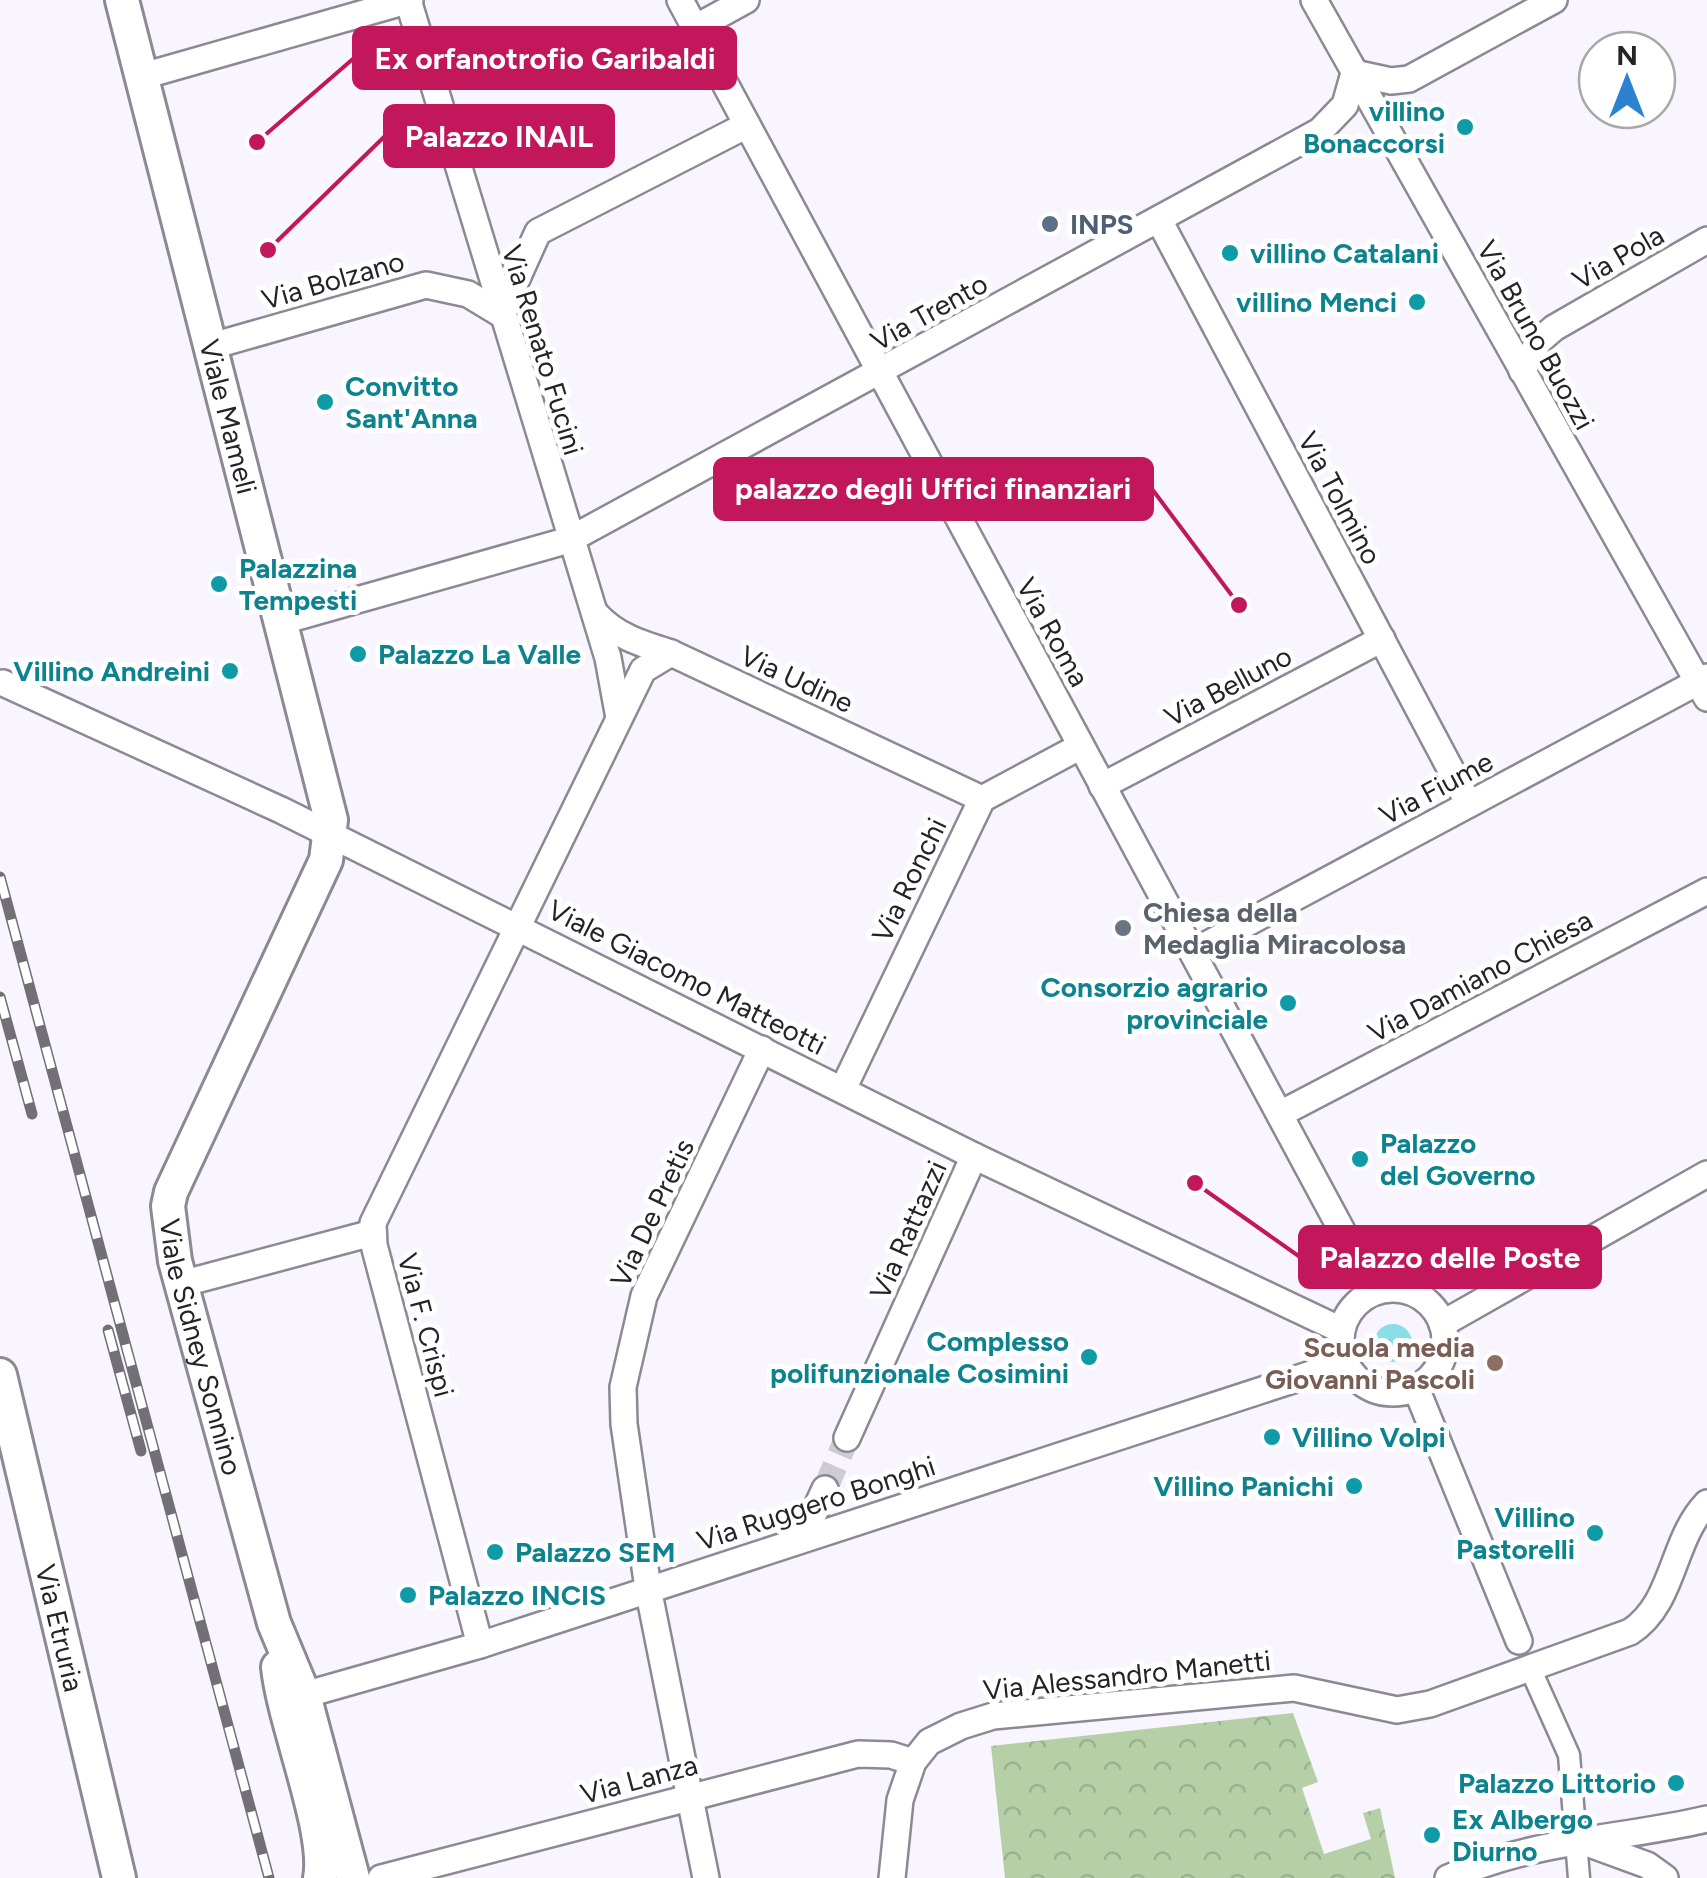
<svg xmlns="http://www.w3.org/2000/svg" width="1707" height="1878" font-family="Figtree,sans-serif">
<defs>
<pattern id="park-crowns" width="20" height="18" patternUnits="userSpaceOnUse" patternTransform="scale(2.5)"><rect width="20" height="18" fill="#b5cfa6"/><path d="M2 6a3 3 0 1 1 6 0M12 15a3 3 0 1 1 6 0" fill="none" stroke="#9cb18f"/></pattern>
<pattern id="water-ripples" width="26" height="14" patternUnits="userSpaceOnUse" patternTransform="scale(2.5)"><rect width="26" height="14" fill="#88e0e6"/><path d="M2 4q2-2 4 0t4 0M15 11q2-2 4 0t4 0" fill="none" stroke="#75c0c5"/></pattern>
</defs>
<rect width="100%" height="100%" fill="#f8f5fe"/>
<polygon fill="url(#park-crowns)" points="1293,1713 1318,1782 1302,1788 1324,1854 1371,1839 1363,1813 1380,1808 1395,1878 1005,1878 991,1746"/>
<circle fill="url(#water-ripples)" cx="1393" cy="1343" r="19"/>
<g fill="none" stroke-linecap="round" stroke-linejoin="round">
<polyline stroke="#cecbd3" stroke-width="25" stroke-dasharray="25 12" stroke-linecap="butt" points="825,1489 847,1438"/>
<g stroke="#8c8895" stroke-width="25">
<polyline id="pedestrian" points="1530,1668 1569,1755 1579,1878"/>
</g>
<g stroke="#8c8895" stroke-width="30">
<g id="minor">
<polyline points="408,0 608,658 619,718"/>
<polyline points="680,0 1375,1292"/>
<polyline points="1314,0 1707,698"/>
<polyline points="695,28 746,0"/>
<polyline points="1354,73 1391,81 1409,79 1554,0"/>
<polyline points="143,76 410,0"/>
<polyline points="1159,220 1469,804"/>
<polyline points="212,346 426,285 468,294 501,314 538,232 747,125"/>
<polyline points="1522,371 1539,341 1554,328 1707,240"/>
<path d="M595,613c20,23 47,31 76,40l311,146"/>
<polyline points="283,621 569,540 1320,131 1345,105 1354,73"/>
<polyline points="3,683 281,810 974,1156 1341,1330"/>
<polyline points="1102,786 1382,639"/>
<polyline points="1193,952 1707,677"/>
<polyline points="843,1089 982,799 1081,746"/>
<polyline points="1280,1114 1707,891"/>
<polyline points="181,1284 372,1233"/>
<circle cx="1393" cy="1341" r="52"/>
<polyline points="1442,1324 1707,1174"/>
<polyline points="1416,1388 1519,1641"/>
<polyline points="847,1438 974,1156"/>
<polyline points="802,1539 825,1489"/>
<polyline points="480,1645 374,1245 373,1223 643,670 671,653"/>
<polyline points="304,1695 480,1645 1345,1363"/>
<polyline points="1584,1842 1647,1865 1665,1878"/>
<polyline points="381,1878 858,1754 891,1755 913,1762"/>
<polyline points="706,1878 648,1588 624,1424 623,1387 644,1296 762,1049"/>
<path d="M892,1878l8,-78 13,-38 16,-20 32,-16 32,-10 301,-28 103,22 33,-6 200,-72c45,-29 41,-92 77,-129"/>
<path d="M1448,1878c87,-39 169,-38 259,-59"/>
</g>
</g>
<g stroke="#8c8895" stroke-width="38">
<g id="tertiary">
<path id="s1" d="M122,0l209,820 -5,40 -155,332 -3,14 7,55 99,362 30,72 49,183"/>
<path id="s2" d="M0,1375l119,503"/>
<path d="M278,1667c6,58 51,164 42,211"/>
</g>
</g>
<use href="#pedestrian" stroke="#fff" stroke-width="20"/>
<use href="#minor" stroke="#fff" stroke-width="25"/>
<use href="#tertiary" stroke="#fff" stroke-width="32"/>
<g stroke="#727076" stroke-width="11">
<g id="rail">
<polyline points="0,877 269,1878"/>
<polyline points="0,997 32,1114"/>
<polyline points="108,1330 141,1451"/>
</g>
</g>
<use href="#rail" stroke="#fff" stroke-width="8" stroke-dasharray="22" stroke-linecap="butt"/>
</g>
<g fill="#0f9aa8" stroke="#fff" stroke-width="4">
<circle cx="1465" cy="127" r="10"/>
<circle cx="1230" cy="253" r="10"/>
<circle cx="1417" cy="302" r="10"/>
<circle cx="325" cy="402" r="10"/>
<circle cx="219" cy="584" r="10"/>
<circle cx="358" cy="654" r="10"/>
<circle cx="230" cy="671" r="10"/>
<circle cx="1288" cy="1003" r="10"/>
<circle cx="1360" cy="1159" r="10"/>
<circle cx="1089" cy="1357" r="10"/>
<circle cx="1272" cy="1437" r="10"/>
<circle cx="1354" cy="1486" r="10"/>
<circle cx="1595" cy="1533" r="10"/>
<circle cx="495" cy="1552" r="10"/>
<circle cx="408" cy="1595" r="10"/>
<circle cx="1676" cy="1783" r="10"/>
<circle cx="1432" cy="1835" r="10"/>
</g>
<circle fill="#5c6f8a" stroke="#fff" stroke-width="4" cx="1050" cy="224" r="10"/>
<circle fill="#6b7280" stroke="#fff" stroke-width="4" cx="1123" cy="928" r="10"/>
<circle fill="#8d6e63" stroke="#fff" stroke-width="4" cx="1495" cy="1363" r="10"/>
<g text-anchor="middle" stroke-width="10" stroke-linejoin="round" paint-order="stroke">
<g font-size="28" font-weight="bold" fill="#0d838f" stroke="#fff" text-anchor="start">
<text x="1445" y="121" text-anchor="end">villino<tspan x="1445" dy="32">Bonaccorsi</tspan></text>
<text x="1250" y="263">villino Catalani</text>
<text x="1397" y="312" text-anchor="end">villino Menci</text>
<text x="345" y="396">Convitto<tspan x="345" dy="32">Sant'Anna</tspan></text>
<text x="239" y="578">Palazzina<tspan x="239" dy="32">Tempesti</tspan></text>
<text x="378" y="664">Palazzo La Valle</text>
<text x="210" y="681" text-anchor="end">Villino Andreini</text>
<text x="1268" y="997" text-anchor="end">Consorzio agrario<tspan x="1268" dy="32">provinciale</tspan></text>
<text x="1380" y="1153">Palazzo<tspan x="1380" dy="32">del Governo</tspan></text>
<text x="1069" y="1351" text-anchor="end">Complesso<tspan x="1069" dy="32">polifunzionale Cosimini</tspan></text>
<text x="1292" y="1447">Villino Volpi</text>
<text x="1334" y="1496" text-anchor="end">Villino Panichi</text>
<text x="1575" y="1527" text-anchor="end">Villino<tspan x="1575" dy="32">Pastorelli</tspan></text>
<text x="515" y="1562">Palazzo SEM</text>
<text x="428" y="1605">Palazzo INCIS</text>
<text x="1656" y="1793" text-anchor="end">Palazzo Littorio</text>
<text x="1452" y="1829">Ex Albergo<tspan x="1452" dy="32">Diurno</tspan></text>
</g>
<g font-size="28" font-weight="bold" fill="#4e5e75" stroke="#fff" text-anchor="start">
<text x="1070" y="234">INPS</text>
</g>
<g font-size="28" fill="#252328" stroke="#fff">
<text transform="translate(1618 257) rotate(-30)" y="10">Via Pola</text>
<text transform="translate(333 280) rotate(-16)" y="10">Via Bolzano</text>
<text transform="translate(929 312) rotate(-29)" y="10">Via Trento</text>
<text transform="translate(1536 335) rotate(61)" y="10">Via Bruno Buozzi</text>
<text transform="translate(543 350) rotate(73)" y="10">Via Renato Fucini</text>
<text dy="10" stroke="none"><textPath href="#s1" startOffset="430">Viale Mameli</textPath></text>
<text transform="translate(1340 498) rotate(62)" y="10">Via Tolmino</text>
<text transform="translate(1053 632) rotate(61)" y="10">Via Roma</text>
<text transform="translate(797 679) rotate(25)" y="10">Via Udine</text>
<text transform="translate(1228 686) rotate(-28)" y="10">Via Belluno</text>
<text transform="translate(1436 788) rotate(-28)" y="10">Via Fiume</text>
<text transform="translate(909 880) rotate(-64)" y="10">Via Ronchi</text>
<text transform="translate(1480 976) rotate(-28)" y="10">Via Damiano Chiesa</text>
<text transform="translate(687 977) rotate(27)" y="10">Viale Giacomo Matteotti</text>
<text transform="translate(652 1213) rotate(-65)" y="10">Via De Pretis</text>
<text transform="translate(908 1230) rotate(-66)" y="10">Via Rattazzi</text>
<text transform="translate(426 1325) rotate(75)" y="10">Via F. Crispi</text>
<text dy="10" stroke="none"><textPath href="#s1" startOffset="1412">Viale Sidney Sonnino</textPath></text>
<text transform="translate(816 1503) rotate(-18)" y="10">Via Ruggero Bonghi</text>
<text dy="10" stroke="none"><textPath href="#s2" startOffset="260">Via Etruria</textPath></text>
<text transform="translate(1127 1675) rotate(-6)" y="10">Via Alessandro Manetti</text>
<text transform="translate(639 1779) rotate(-15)" y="10">Via Lanza</text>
</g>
<g font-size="28" font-weight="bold" fill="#5b616d" stroke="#fff" text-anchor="start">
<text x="1143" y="922">Chiesa della<tspan x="1143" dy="32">Medaglia Miracolosa</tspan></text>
</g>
<g font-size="28" font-weight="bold" fill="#785e54" stroke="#fff" text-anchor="end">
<text x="1475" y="1357">Scuola media<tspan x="1475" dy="32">Giovanni Pascoli</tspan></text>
</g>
</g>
<path fill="none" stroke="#c2185b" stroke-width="4" d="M257 142L354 58M268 250L385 136M1239 605L1152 489M1195 1183L1300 1257"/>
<g fill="#c2185b" stroke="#fff" stroke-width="4">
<circle cx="257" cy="142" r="10"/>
<circle cx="268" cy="250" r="10"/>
<circle cx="1239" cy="605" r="10"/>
<circle cx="1195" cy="1183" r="10"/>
</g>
<g fill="#c2185b" stroke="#c2185b" stroke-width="4">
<rect x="354" y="28" width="381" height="60" rx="10"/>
<rect x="385" y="106" width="228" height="60" rx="10"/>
<rect x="715" y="459" width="437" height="60" rx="10"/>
<rect x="1300" y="1227" width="300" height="60" rx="10"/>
</g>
<g font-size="30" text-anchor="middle" font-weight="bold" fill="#fff">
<text x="545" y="69">Ex orfanotrofio Garibaldi</text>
<text x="499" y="147">Palazzo INAIL</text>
<text x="933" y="499">palazzo degli Uffici finanziari</text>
<text x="1450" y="1268">Palazzo delle Poste</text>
</g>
<g transform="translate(1627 80)"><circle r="48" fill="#ffffff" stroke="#a8a7a9" stroke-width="2.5"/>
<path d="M0-8L18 38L0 25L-18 38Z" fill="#2b82d0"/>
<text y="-15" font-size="28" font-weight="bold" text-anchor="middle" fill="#252328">N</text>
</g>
</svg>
